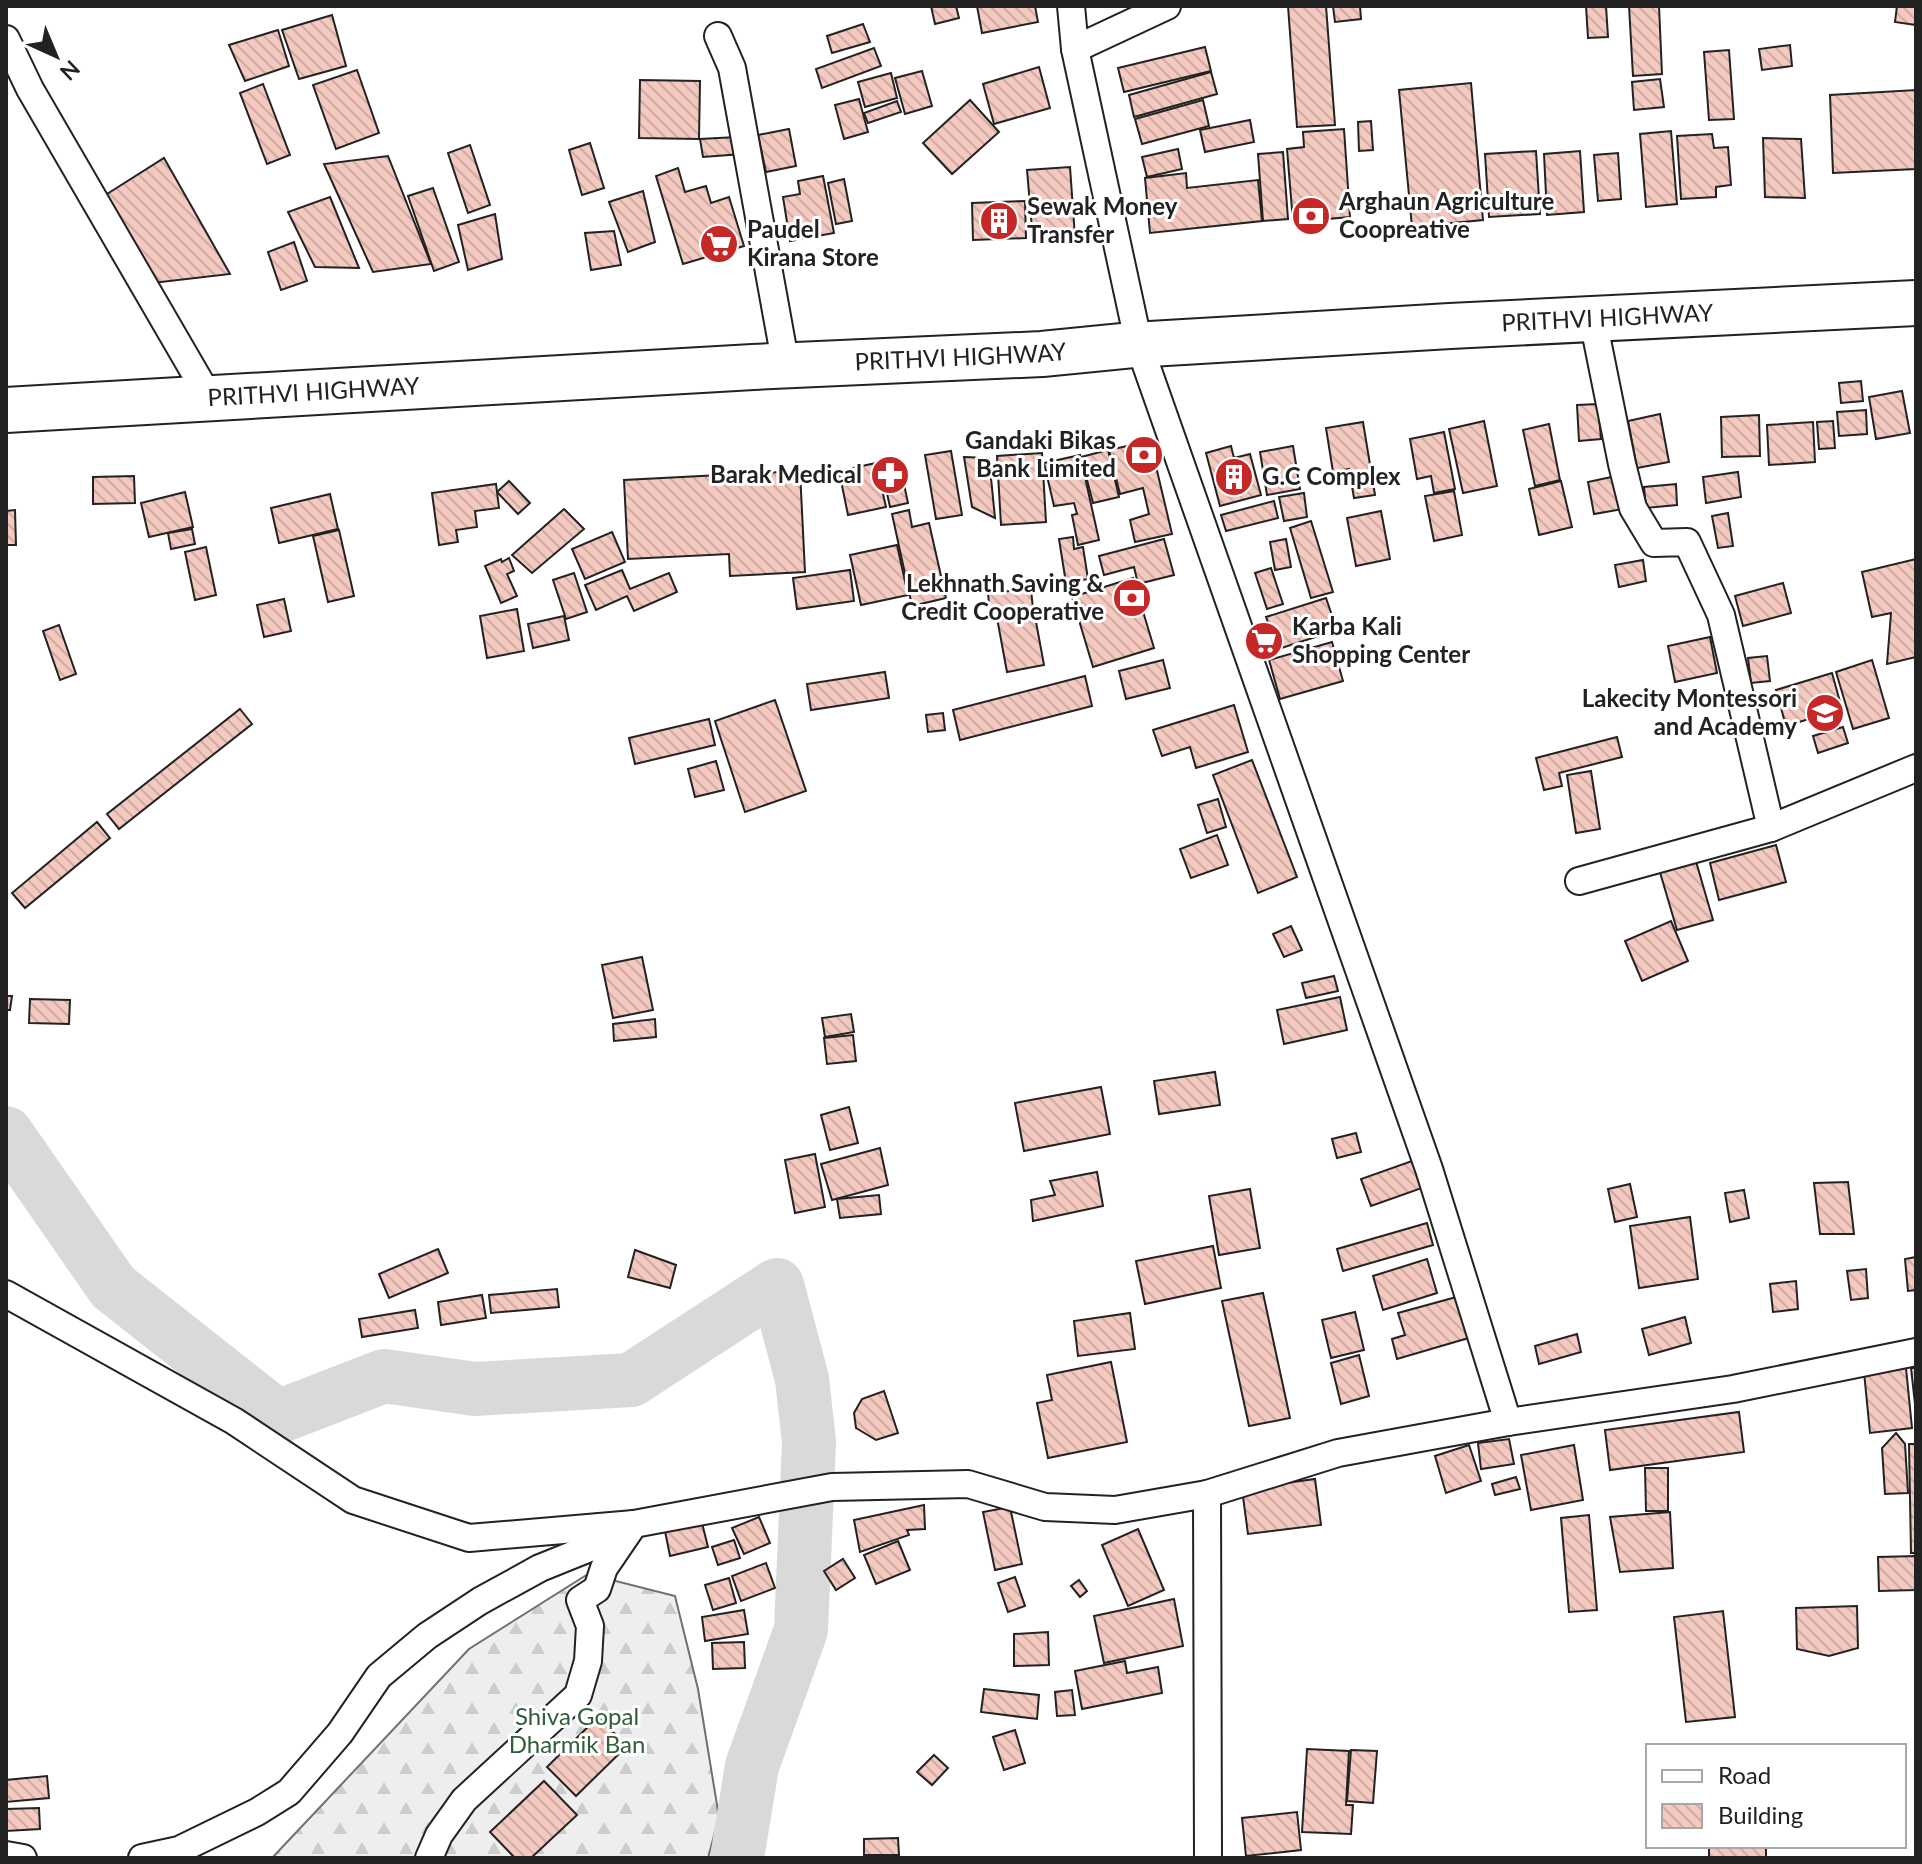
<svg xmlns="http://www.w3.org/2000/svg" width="1922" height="1864" font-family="Lato,sans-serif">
<defs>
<pattern id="forest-firs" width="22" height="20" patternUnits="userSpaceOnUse" patternTransform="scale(2)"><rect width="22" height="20" fill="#eee"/><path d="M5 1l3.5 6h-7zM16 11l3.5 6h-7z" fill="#ccc"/></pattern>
<pattern id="building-back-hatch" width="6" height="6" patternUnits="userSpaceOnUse" patternTransform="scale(2)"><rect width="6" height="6" fill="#f3c9c0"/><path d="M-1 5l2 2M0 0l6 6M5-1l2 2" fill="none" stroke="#d0aca5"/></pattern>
</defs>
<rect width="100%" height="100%" fill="#fff"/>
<polygon fill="url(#forest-firs)" stroke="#6f6f6f" stroke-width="2" points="588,1574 675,1596 698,1689 719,1817 708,1858 272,1858 469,1649"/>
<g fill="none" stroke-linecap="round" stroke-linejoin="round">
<polyline stroke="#d9d9d9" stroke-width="54" points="6,1133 113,1287 278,1417 384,1376 475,1389 631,1380 777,1285 802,1379 809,1442 801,1630 752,1766 737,1858"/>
</g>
<g fill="url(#building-back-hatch)" stroke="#222" stroke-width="2">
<polygon points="931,6 956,6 959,18 935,24"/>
<polygon points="977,6 1035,6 1038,22 982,33"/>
<polygon points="1288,6 1326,6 1335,125 1297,127"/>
<polygon points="1333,6 1360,6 1361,19 1335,22"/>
<polygon points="1586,6 1606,6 1608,37 1588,38"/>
<polygon points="1629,6 1659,6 1662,74 1633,76"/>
<polygon points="1897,6 1916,6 1916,25 1895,22"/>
<polygon points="332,15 346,66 299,79 282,30"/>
<polygon points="863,24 870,42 832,53 827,36"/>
<polygon points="278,30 289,66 245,81 229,45"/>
<polygon points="1790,45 1792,66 1762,70 1759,49"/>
<polygon points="1205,47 1211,71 1124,92 1118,68"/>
<polygon points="874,48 881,66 822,88 816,69"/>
<polygon points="1729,50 1734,119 1709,120 1704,52"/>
<polygon points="1039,67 1050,108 994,124 983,84"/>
<polygon points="357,70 379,133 336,149 313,85"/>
<polygon points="922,71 932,106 905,114 895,78"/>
<polygon points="1211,72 1217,94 1134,117 1129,95"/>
<polygon points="891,73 897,98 865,107 858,82"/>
<polygon points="1660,79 1664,107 1634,110 1632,82"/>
<polygon points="640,80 700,81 699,139 639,138"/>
<polygon points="1471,83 1483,220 1412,227 1399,90"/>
<polygon points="263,84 290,155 267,164 240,93"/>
<polygon points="1916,90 1916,169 1833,173 1830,95"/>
<polygon points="859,99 868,132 844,139 835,105"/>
<polygon points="970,100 999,132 952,174 923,143"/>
<polygon points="1203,100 1209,126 1142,144 1135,119"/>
<polygon points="897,101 901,112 868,123 864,113"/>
<polygon points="1250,120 1254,142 1205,152 1200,130"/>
<polygon points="1371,121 1373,150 1359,151 1358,122"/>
<polygon points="789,129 796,166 766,172 758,135"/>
<polygon points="1344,129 1350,217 1293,222 1287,149 1304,147 1303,132"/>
<polygon points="1671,131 1677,204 1646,207 1640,134"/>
<polygon points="1712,134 1714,148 1728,147 1731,185 1716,187 1716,197 1681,199 1677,136"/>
<polygon points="737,137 742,154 703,157 700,139"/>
<polygon points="1763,138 1801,139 1805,198 1765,197"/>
<polygon points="590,143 604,188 582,195 569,150"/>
<polygon points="470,145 490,205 468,213 448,153"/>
<polygon points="1178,149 1182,169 1147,177 1142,157"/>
<polygon points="1536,151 1540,214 1489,217 1485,154"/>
<polygon points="1580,151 1584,212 1547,215 1544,154"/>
<polygon points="1283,152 1288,219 1263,221 1258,154"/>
<polygon points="1618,153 1621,199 1598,201 1594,155"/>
<polygon points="388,156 431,264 373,272 324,164"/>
<polygon points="164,158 230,274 144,284 96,201"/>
<polygon points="1070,167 1075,237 1033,240 1027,170"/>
<polygon points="678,168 685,192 706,186 711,203 729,197 744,246 683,264 656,176"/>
<polygon points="1186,173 1187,188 1258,180 1262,221 1150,233 1145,178"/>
<polygon points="823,176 834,233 790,241 783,197 800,194 798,181"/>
<polygon points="844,179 852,221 836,224 828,183"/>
<polygon points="433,188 459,262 434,271 408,196"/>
<polygon points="643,191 655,242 628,252 609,202"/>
<polygon points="330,197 359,268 315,267 288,212"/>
<polygon points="1025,201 1026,238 973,240 972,203"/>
<polygon points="495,214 502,259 468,270 458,225"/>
<polygon points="614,231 621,265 591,270 585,233"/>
<polygon points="294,242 307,281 281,290 268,252"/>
<polygon points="1861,381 1863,401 1841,403 1839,383"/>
<polygon points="1902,391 1910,433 1876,439 1869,397"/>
<polygon points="1598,404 1601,439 1579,441 1577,405"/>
<polygon points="1866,410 1867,434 1839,436 1837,412"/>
<polygon points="1660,414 1669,462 1637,468 1628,421"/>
<polygon points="1759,415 1760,456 1722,457 1721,417"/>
<polygon points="1484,421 1497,486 1463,493 1449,429"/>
<polygon points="1833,421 1835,448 1819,449 1817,422"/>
<polygon points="1363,422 1375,495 1354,498 1349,469 1333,472 1326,428"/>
<polygon points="1813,422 1815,462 1769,465 1767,425"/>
<polygon points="1549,424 1560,480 1535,486 1523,430"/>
<polygon points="1444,432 1455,489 1434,493 1431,476 1417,479 1410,439"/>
<polygon points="1150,441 1172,534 1135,542 1130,520 1149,514 1143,488 1120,494 1109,450"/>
<polygon points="1231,446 1234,458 1250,454 1261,495 1220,506 1206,453"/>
<polygon points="1293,446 1300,489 1267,495 1260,452"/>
<polygon points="1108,450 1119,497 1093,503 1081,457"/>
<polygon points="951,451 962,515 936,519 925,455"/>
<polygon points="1042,453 1046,522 1001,525 997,456"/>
<polygon points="1080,455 1099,540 1078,545 1072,515 1077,514 1074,503 1054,506 1044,463"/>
<polygon points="964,457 989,458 995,518 972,507"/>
<polygon points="876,463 886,507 848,515 839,471"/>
<polygon points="900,466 908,503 890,507 882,470"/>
<polygon points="800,471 805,572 730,576 729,554 628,559 624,480"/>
<polygon points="1738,472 1741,497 1706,503 1703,477"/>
<polygon points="134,476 135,503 93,504 93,477"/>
<polygon points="1616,476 1623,509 1594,514 1588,482"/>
<polygon points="509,481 530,503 518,514 497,492"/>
<polygon points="1561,481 1572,527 1539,535 1529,489"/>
<polygon points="496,484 499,508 475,511 477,527 456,530 458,542 439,545 432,493"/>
<polygon points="1676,484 1677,505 1646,508 1644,487"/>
<polygon points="1454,491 1462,535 1434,541 1425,496"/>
<polygon points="185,492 193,527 149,537 141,503"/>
<polygon points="1304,493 1307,517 1284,521 1279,497"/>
<polygon points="330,494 338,529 279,543 271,508"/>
<polygon points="1274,501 1278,518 1226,531 1221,515"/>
<polygon points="564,509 584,529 532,573 512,555"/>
<polygon points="15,510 16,545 6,545 6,511"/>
<polygon points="909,510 912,527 929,523 946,598 912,606 892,514"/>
<polygon points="1381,511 1390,559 1356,566 1347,518"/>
<polygon points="1728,513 1733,546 1718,548 1712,516"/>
<polygon points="1311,521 1333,592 1311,598 1290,528"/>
<polygon points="192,529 195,544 171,549 168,533"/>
<polygon points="339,530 354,596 328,602 313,536"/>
<polygon points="612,532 625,562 585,579 572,549"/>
<polygon points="1073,537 1074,549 1083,547 1088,579 1066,583 1059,539"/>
<polygon points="1164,539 1174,575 1138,584 1134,567 1104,575 1099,556"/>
<polygon points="1286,539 1291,567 1275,570 1270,542"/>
<polygon points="897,545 908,595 861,605 850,555"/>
<polygon points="206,547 216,595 195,600 185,552"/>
<polygon points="509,558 514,571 507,574 517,596 501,603 485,566 501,559 502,562"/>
<polygon points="1916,559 1916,657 1887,664 1891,613 1872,617 1862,572"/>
<polygon points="1643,560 1646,581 1619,587 1615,565"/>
<polygon points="1271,568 1283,604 1267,609 1255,573"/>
<polygon points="622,570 630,589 669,573 677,592 634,611 627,596 596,610 585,585"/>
<polygon points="850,570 854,601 797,609 793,578"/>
<polygon points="574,573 587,612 566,619 553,580"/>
<polygon points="1133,578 1154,648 1093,667 1072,597"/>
<polygon points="1783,583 1791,613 1743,626 1735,596"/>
<polygon points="1031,589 1033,609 990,614 988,593"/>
<polygon points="1326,598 1337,630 1263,654 1257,635 1271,631 1266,617"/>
<polygon points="284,599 291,631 264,637 257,605"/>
<polygon points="517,609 524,651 487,658 480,616"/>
<polygon points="1034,611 1044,665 1007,672 997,618"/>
<polygon points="564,616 569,640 533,648 528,624"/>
<polygon points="59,625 76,674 60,680 43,631"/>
<polygon points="1710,637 1717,673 1675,682 1668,646"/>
<polygon points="1332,642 1343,681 1280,699 1269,660"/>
<polygon points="1767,656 1770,681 1751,683 1748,658"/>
<polygon points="1163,660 1170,688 1126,699 1119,671"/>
<polygon points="1872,660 1889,718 1853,729 1836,672"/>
<polygon points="885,672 889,698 811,710 807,684"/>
<polygon points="1832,673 1842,709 1786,726 1776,690"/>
<polygon points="1085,676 1092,706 960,740 953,710"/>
<polygon points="775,700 806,791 745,812 715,721"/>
<polygon points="1234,705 1248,752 1196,768 1190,747 1162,756 1153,730"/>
<polygon points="240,709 252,724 119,829 107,814"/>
<polygon points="943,713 945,730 928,732 926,715"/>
<polygon points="709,719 715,745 635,764 629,738"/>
<polygon points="1843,727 1848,743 1818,753 1813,736"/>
<polygon points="1617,737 1622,757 1559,773 1562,786 1544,790 1536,758"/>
<polygon points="1252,760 1297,877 1258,893 1213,775"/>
<polygon points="716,761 724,790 695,797 688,769"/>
<polygon points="1591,771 1600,829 1576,833 1567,775"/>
<polygon points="1218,799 1226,827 1207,833 1198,805"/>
<polygon points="97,822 110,838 25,908 12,893"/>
<polygon points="1217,835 1228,865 1191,878 1180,849"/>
<polygon points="1776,845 1786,882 1719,900 1710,863"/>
<polygon points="1695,858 1713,920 1677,930 1659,869"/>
<polygon points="1671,921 1688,961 1642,981 1625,941"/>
<polygon points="1291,926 1302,950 1284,957 1273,934"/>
<polygon points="642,957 653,1010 613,1018 602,965"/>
<polygon points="1334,976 1338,991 1306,998 1302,983"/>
<polygon points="6,996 12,996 10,1010 6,1010"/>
<polygon points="1340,997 1347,1030 1284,1044 1277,1010"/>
<polygon points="30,999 70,1000 69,1024 29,1023"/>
<polygon points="851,1014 854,1032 825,1037 822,1018"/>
<polygon points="655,1019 656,1037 614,1041 613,1024"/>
<polygon points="853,1035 856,1061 827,1064 824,1038"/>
<polygon points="1215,1072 1220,1105 1159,1114 1154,1081"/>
<polygon points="1101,1087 1110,1134 1024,1151 1015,1103"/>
<polygon points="849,1107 858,1143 830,1150 821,1115"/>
<polygon points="1356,1133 1361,1152 1337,1158 1332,1139"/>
<polygon points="880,1148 888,1185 832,1200 821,1164"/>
<polygon points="815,1154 825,1207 795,1213 785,1160"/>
<polygon points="1412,1161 1422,1188 1371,1206 1361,1179"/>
<polygon points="1097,1172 1103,1206 1033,1221 1031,1200 1055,1195 1050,1181"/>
<polygon points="1848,1182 1854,1234 1820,1234 1814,1183"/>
<polygon points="1630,1184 1637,1217 1615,1222 1608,1189"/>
<polygon points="1250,1189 1260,1248 1219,1255 1209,1196"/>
<polygon points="1744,1190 1749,1218 1730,1222 1725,1193"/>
<polygon points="879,1195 881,1214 840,1218 837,1199"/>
<polygon points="1690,1217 1698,1279 1639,1288 1630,1226"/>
<polygon points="1427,1223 1433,1245 1343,1271 1337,1249"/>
<polygon points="1213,1246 1221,1288 1145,1304 1136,1261"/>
<polygon points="438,1249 448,1273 389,1298 379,1274"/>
<polygon points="635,1250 676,1265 670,1288 628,1277"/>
<polygon points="1916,1257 1916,1290 1908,1291 1905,1259"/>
<polygon points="1427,1259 1437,1293 1383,1310 1373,1276"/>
<polygon points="1866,1269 1868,1298 1851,1300 1847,1271"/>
<polygon points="1796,1281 1798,1309 1773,1312 1770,1284"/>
<polygon points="557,1289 559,1307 491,1313 489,1295"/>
<polygon points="1263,1293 1290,1418 1249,1426 1222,1301"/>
<polygon points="482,1295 486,1318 441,1325 438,1302"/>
<polygon points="1460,1296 1472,1337 1397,1359 1392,1339 1405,1335 1398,1313"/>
<polygon points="415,1310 418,1328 362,1337 359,1319"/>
<polygon points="1355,1312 1364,1350 1331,1358 1322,1320"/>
<polygon points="1130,1313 1135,1349 1078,1356 1074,1321"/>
<polygon points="1685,1317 1691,1343 1649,1355 1642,1329"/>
<polygon points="1577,1334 1581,1352 1539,1364 1535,1346"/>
<polygon points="1359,1355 1369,1396 1341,1404 1331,1363"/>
<polygon points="1111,1362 1127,1442 1048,1458 1037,1403 1052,1400 1047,1375"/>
<polygon points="1906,1368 1912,1428 1870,1433 1864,1372"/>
<polygon points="1911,1368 1916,1368 1916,1413"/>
<polygon points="884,1391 898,1433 876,1440 856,1428 854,1413 862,1399"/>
<polygon points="1739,1412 1744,1452 1610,1470 1605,1430"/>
<polygon points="1896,1433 1905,1444 1908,1493 1885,1494 1882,1448"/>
<polygon points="1509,1439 1514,1464 1481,1469 1478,1443"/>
<polygon points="1909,1444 1916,1444 1916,1553 1911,1553"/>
<polygon points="1469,1445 1481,1481 1446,1493 1435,1456"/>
<polygon points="1574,1445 1583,1500 1531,1510 1521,1455"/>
<polygon points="1645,1468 1668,1468 1668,1511 1646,1511"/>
<polygon points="1516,1477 1520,1489 1495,1495 1492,1484"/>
<polygon points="1315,1479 1321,1525 1248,1534 1242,1489"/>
<polygon points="924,1505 925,1529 907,1530 909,1535 860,1552 854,1520"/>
<polygon points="1010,1507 1022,1564 995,1570 983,1512"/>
<polygon points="1670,1512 1673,1568 1620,1572 1610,1517"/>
<polygon points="1589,1515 1597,1610 1569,1612 1561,1518"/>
<polygon points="759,1517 770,1543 744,1554 732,1528"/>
<polygon points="702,1523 708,1547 670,1556 665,1531"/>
<polygon points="1138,1529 1164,1590 1128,1606 1102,1545"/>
<polygon points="734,1540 740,1558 718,1565 712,1547"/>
<polygon points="898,1541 910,1570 876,1584 864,1555"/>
<polygon points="1916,1556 1916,1590 1879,1591 1878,1557"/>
<polygon points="843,1559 855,1578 836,1590 824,1571"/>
<polygon points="766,1563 775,1588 741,1601 732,1576"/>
<polygon points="1015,1577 1025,1606 1008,1612 998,1583"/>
<polygon points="729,1578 736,1603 713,1610 705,1585"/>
<polygon points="1079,1580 1087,1591 1080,1597 1071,1586"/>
<polygon points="1174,1599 1183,1646 1104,1663 1094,1616"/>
<polygon points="1857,1606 1858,1648 1829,1656 1797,1649 1796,1608"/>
<polygon points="744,1610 748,1634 705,1641 702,1617"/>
<polygon points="1723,1611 1735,1717 1686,1722 1674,1617"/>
<polygon points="1048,1632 1049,1665 1014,1666 1014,1634"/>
<polygon points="744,1642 745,1668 713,1669 712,1643"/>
<polygon points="1125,1661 1127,1673 1158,1667 1162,1693 1082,1709 1075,1671"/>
<polygon points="984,1689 1039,1695 1037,1719 981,1712"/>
<polygon points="1072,1690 1075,1715 1057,1716 1055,1692"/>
<polygon points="598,1717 627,1746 576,1796 547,1767"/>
<polygon points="1015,1730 1025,1763 1004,1770 993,1737"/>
<polygon points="1307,1749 1349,1751 1346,1805 1353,1805 1351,1834 1302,1832"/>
<polygon points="1351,1750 1377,1751 1373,1803 1347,1801"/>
<polygon points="934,1755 948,1768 932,1785 917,1772"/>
<polygon points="47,1776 49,1798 6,1802 6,1780"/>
<polygon points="544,1781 577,1815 531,1858 515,1858 490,1832"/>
<polygon points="39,1808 40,1829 6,1831 6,1809"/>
<polygon points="1297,1812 1301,1850 1246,1856 1242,1818"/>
<polygon points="898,1838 899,1855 864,1855 864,1839"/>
<rect x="1709" y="1846" width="57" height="12"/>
</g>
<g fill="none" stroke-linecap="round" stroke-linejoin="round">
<g stroke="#222" stroke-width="30">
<g id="minor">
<polyline points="1071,6 1075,49 1139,345 1429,1169 1508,1422"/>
<polyline points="718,36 732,68 786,366"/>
<polyline points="6,39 30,89 210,399"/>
<polyline points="1075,49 1167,6"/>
<polyline points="1593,320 1622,464 1633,508 1654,543 1687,542 1721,615 1771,828 1916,768"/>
<polyline points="1579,881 1771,828"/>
<polyline points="6,1294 234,1421 353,1500 469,1538 634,1524 832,1487 968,1484 1045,1507 1115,1510 1207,1494"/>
<polyline points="6,1855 23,1858"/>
<polyline points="142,1858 179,1850 257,1812 289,1792 340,1733 379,1676 427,1636 480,1601 540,1568 607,1541 634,1524 604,1568 597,1589 580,1600 590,1626 588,1661 578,1695 464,1800 439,1835 429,1858"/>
<polyline points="1208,1858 1207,1494 1338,1453 1508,1422 1733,1389 1916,1352"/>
</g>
</g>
<g stroke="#222" stroke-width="48">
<g id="trunk">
<path id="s1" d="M6,410l747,-43 289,-13 91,-9 317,-19 466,-23"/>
</g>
</g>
<use href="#minor" stroke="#fff" stroke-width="26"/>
<use href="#trunk" stroke="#fff" stroke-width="44"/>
</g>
<defs>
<g id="bank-disc" transform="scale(2)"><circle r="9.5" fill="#c62828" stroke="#fff"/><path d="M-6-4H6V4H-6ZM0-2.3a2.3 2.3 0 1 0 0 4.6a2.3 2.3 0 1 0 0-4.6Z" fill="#fff"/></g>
<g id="building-disc" transform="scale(2)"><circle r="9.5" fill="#c62828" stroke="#fff"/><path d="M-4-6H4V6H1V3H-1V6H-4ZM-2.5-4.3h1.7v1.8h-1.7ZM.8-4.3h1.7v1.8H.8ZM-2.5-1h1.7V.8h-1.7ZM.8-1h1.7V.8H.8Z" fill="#fff"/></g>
<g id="supermarket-disc" transform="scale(2)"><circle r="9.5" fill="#c62828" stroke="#fff"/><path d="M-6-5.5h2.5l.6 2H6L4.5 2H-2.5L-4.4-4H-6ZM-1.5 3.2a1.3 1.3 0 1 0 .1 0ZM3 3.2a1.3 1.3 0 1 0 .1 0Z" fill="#fff"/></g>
<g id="pharmacy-disc" transform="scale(2)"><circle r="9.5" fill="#c62828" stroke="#fff"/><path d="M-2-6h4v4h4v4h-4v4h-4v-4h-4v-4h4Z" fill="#fff"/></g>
<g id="school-disc" transform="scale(2)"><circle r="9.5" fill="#c62828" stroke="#fff"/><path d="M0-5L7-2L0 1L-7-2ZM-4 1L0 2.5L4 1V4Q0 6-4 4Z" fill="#fff"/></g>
</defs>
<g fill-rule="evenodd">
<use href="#bank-disc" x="1311" y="216"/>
<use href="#building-disc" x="999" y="221"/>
<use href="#supermarket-disc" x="719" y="244"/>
<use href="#bank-disc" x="1144" y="455"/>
<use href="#pharmacy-disc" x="890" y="475"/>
<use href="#building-disc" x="1234" y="477"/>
<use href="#bank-disc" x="1132" y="598"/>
<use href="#supermarket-disc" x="1264" y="641"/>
<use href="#school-disc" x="1825" y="713"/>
</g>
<g text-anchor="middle" stroke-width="6" stroke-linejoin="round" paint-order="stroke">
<g font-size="24" font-weight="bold" fill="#222" stroke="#fff" text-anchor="start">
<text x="1339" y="210">Arghaun Agriculture<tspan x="1339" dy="28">Coopreative</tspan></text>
<text x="1027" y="215">Sewak Money<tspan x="1027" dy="28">Transfer</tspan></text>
<text x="747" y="238">Paudel<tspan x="747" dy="28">Kirana Store</tspan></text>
<text x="1116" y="449" text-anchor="end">Gandaki Bikas<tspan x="1116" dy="28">Bank Limited</tspan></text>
<text x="862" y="483" text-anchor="end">Barak Medical</text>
<text x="1262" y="485">G.C Complex</text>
<text x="1104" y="592" text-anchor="end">Lekhnath Saving &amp;<tspan x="1104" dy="28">Credit Cooperative</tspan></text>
<text x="1292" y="635">Karba Kali<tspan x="1292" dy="28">Shopping Center</tspan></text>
<text x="1797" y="707" text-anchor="end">Lakecity Montessori<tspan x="1797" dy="28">and Academy</tspan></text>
</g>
<g font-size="24" fill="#222" stroke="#fff">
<text dy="8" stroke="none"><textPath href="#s1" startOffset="1604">PRITHVI HIGHWAY</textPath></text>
<text dy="8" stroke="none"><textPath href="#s1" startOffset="956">PRITHVI HIGHWAY</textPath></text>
<text dy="8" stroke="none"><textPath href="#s1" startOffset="308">PRITHVI HIGHWAY</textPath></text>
</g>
<g font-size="24" fill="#2f5e38" stroke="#fff">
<text x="577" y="1725">Shiva Gopal<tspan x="577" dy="28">Dharmik Ban</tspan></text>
</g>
</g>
<rect width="1922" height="1864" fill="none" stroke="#222222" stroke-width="16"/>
<rect x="1646" y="1744" width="260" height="104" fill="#ffffff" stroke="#a7a7a7" stroke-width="2"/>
<rect x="1662" y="1770" width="40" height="12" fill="#ffffff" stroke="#a7a7a7" stroke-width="2"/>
<text x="1718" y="1784" font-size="24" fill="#222222">Road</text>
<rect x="1662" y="1804" width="40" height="24" fill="url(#building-back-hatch)" stroke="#a7a7a7" stroke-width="2"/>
<text x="1718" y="1824" font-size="24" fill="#222222">Building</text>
<g transform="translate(56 56) rotate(136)" stroke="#ffffff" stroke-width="6" paint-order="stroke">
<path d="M0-6L14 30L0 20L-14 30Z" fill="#222222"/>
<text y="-12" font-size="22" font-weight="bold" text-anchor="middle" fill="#222222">N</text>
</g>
</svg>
